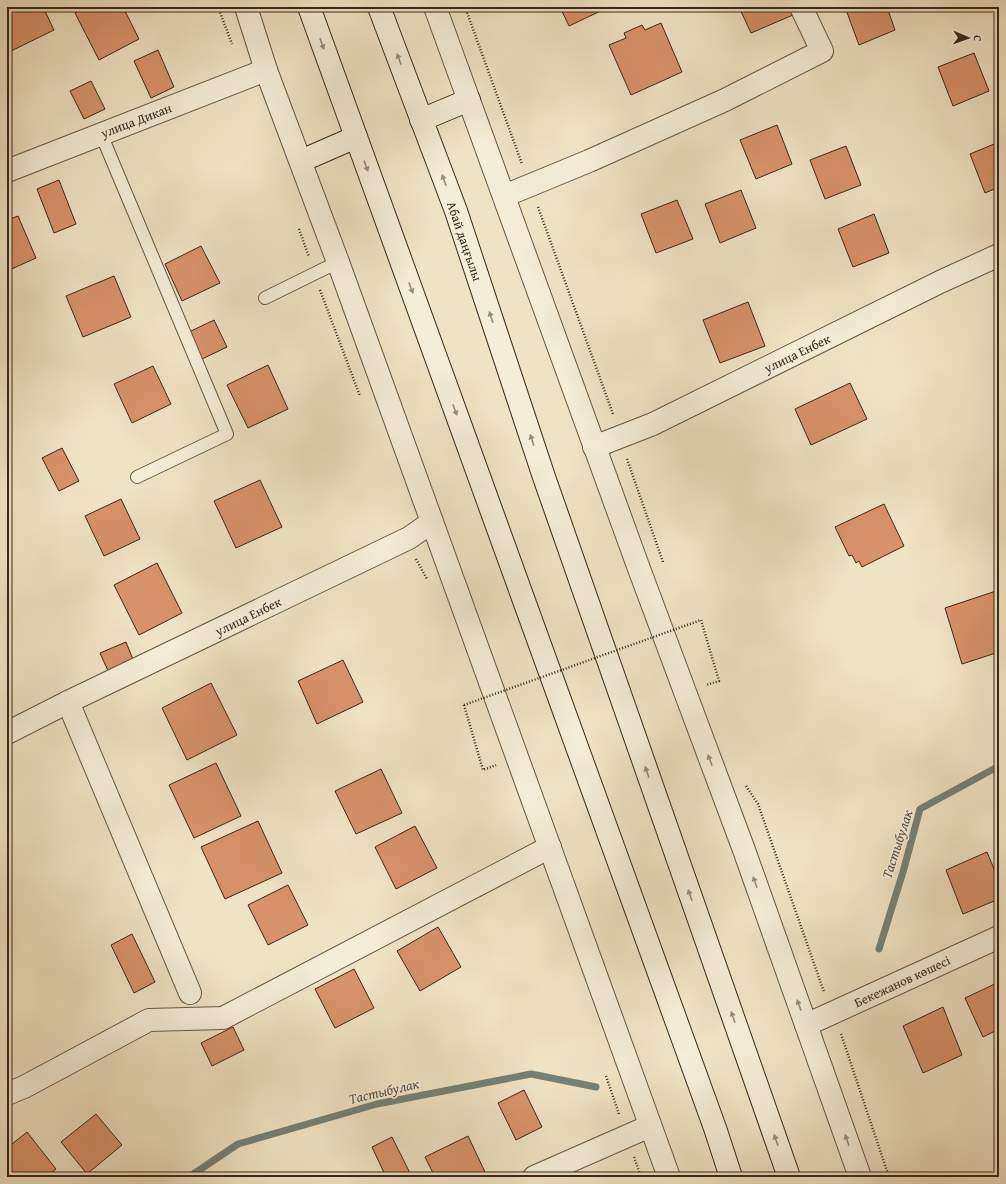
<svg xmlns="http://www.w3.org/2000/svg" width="1006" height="1184" font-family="'Gentium Book Plus',serif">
<rect width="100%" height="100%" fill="#f0e3c3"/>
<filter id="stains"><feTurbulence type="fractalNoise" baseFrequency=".005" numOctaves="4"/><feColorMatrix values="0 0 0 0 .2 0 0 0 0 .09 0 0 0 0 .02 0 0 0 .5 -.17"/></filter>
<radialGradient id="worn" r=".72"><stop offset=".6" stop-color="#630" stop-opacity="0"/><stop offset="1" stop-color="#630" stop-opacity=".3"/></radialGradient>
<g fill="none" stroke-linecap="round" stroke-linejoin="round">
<g stroke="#748177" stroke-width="7">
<polyline points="879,949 903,872 920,809 999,766"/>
<polyline points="189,1177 238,1144 377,1104 531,1074 596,1087"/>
</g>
</g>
<g fill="#d8926b" stroke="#3a261b">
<polygon points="7,7 43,7 54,30 9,52 7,47"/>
<polygon points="86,7 123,7 139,39 99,60 75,13"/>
<polygon points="560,7 609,7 569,26"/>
<polygon points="739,7 789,7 793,15 751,33"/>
<polygon points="845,7 887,7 895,30 859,45"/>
<polygon points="661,23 682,72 631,95 609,45 626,38 624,33 642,25 645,30"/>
<polygon points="158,50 174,87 151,98 134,61"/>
<polygon points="974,53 989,91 953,106 938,67"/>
<polygon points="91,81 105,109 84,119 70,91"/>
<polygon points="777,125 792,164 756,179 740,140"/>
<polygon points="999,142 999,187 985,193 970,154"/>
<polygon points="846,146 861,185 825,199 810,160"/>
<polygon points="59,180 76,224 54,233 37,189"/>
<polygon points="741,190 756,228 720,243 705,204"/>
<polygon points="677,200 693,239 656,253 641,214"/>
<polygon points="874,214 889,253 853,267 838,229"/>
<polygon points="18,216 36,258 7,271 7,220"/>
<polygon points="201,246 220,283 182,301 165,264"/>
<polygon points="114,276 131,317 83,337 66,296"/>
<polygon points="999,292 999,303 994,294"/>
<polygon points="748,302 765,346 720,363 703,320"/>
<polygon points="214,320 227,347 202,359 189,332"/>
<polygon points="268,365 288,409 248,428 227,385"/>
<polygon points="153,366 171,404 132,423 114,384"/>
<polygon points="850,383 867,419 811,445 795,409"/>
<polygon points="62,448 79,481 59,491 42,458"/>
<polygon points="260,480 282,527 236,548 214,501"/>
<polygon points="121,499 140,539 104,556 85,516"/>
<polygon points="884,504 904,546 862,567 859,561 856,563 852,555 849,556 835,527"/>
<polygon points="157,563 182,613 139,635 114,585"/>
<polygon points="999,590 999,652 962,664 945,608"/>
<polygon points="126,642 134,662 109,673 100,653"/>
<polygon points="343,660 363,702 317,724 298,681"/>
<polygon points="211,683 237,735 187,760 162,708"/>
<polygon points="216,763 241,816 194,838 169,785"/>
<polygon points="381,769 402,813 356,834 335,791"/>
<polygon points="258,821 282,873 225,899 201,847"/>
<polygon points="415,826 437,868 396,889 375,847"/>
<polygon points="987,852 999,881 999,899 963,914 946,870"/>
<polygon points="288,885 308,925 268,945 248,905"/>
<polygon points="438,927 461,967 420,991 397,951"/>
<polygon points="132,934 155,982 134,993 111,945"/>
<polygon points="354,969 374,1008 335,1028 315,989"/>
<polygon points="999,982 999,1029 983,1037 965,998"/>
<polygon points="943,1007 962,1055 923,1073 903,1026"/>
<polygon points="233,1027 244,1050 212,1066 201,1043"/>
<polygon points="524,1090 542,1127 516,1140 498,1103"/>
<polygon points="96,1114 122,1145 87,1174 61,1142"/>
<polygon points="27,1132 56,1169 46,1177 7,1177 7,1148"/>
<polygon points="468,1136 485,1172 475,1177 435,1177 425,1157"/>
<polygon points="392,1137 412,1177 386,1177 372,1147"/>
</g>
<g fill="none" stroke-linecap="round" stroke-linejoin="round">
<g stroke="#685545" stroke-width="14">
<g id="service">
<polyline points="101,134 227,434 137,477"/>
<polyline points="265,298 338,262"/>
</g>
</g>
<g stroke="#685545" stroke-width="24">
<g id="minor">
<polyline points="246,7 266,70 338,262 669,1177"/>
<polyline points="435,7 638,566 744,850 860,1177"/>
<polyline points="7,171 266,70"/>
<polyline points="504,196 589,161 725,100 822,51 801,7"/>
<polyline points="68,702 190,993"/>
<polyline points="7,733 68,702 409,538 432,522"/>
<polyline points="806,1025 999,937"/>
<polyline points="7,1094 24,1087 149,1020 223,1018 550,847"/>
<polyline points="534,1177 650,1126"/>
</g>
</g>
<g stroke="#685545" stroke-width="24">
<polyline id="tertiary" points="594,447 653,424 940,282 999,255"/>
</g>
<g stroke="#3a261b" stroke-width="24">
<g id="secondary">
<polyline points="309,7 715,1128 731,1177"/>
<polyline points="379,7 456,211 544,477 789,1177"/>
<polyline points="421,120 469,100"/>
<polyline points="301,161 356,137"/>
</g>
</g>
<g stroke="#3a261b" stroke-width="2.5" stroke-dasharray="1 2" stroke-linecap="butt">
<polyline points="218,7 232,44"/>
<polyline points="465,7 522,164"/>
<polyline points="538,207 613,414"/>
<polyline points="299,229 309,257"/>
<polyline points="320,290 360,396"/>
<polyline points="627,459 663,562"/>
<polyline points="416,559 427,579"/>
<polyline points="701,620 719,681 706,685"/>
<polyline points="464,705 483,770 496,765"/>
<polyline points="746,786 758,804 824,992"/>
<polyline points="841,1034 889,1177"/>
<polyline points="606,1076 619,1114"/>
<polyline points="634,1157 641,1177"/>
</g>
<use href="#service" stroke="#f5edd8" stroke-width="12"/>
<use href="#minor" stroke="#f5edd8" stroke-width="22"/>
<use href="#tertiary" stroke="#f5edd8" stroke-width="22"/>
<use href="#secondary" stroke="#f5edd8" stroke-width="22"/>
<polyline stroke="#3a261b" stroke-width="2.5" stroke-dasharray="1 2" stroke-linecap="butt" points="464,705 701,620"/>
</g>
<defs><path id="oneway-solid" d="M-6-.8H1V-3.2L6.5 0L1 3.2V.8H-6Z"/></defs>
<g fill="#988a7a">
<use href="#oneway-solid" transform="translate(322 44) rotate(70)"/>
<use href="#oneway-solid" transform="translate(399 59) rotate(-110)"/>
<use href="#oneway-solid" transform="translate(366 166) rotate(70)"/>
<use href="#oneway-solid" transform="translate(444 180) rotate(-110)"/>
<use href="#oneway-solid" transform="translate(411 288) rotate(70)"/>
<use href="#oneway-solid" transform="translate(491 317) rotate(-108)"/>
<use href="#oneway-solid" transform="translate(455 410) rotate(70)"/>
<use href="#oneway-solid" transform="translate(532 440) rotate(-108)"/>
<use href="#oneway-solid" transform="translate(710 760) rotate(-110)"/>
<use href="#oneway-solid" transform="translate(647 772) rotate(-109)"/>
<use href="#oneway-solid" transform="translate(755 882) rotate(-110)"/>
<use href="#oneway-solid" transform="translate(690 895) rotate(-109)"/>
<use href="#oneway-solid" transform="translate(799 1005) rotate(-110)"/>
<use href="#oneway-solid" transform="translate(733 1017) rotate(-109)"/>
<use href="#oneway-solid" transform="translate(776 1140) rotate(-109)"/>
<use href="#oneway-solid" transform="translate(847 1140) rotate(-109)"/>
</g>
<g text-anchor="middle" stroke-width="3" stroke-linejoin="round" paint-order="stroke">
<g font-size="13" fill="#3a261b" stroke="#f5edd8">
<text transform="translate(136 120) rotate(-21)" y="5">улица Дикан</text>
<text transform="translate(465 241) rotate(71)" y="5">Абай даңғылы</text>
<text transform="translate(797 353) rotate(-26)" y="5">улица Енбек</text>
<text transform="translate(248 616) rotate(-26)" y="5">улица Енбек</text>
<text transform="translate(902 981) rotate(-25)" y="5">Бекежанов көшесі</text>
</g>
<g font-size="14" font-style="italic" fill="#524c41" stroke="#f5edd8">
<text transform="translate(897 844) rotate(-72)" y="5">Тастыбулак</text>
<text transform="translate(384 1091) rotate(-13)" y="5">Тастыбулак</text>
</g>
</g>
<rect width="1006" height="1184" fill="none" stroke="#f0e3c3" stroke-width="24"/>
<rect x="8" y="8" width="990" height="1168" fill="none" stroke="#3a261b" stroke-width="2"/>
<rect x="12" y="12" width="982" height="1160" fill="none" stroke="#3a261b"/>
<g transform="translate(968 38) rotate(92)" stroke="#f5edd8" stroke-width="3" paint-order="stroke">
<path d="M0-3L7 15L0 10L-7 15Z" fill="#3a261b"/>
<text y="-6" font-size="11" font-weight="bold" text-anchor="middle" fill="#3a261b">С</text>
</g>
<rect width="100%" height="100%" filter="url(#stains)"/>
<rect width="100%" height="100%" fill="url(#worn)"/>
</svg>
